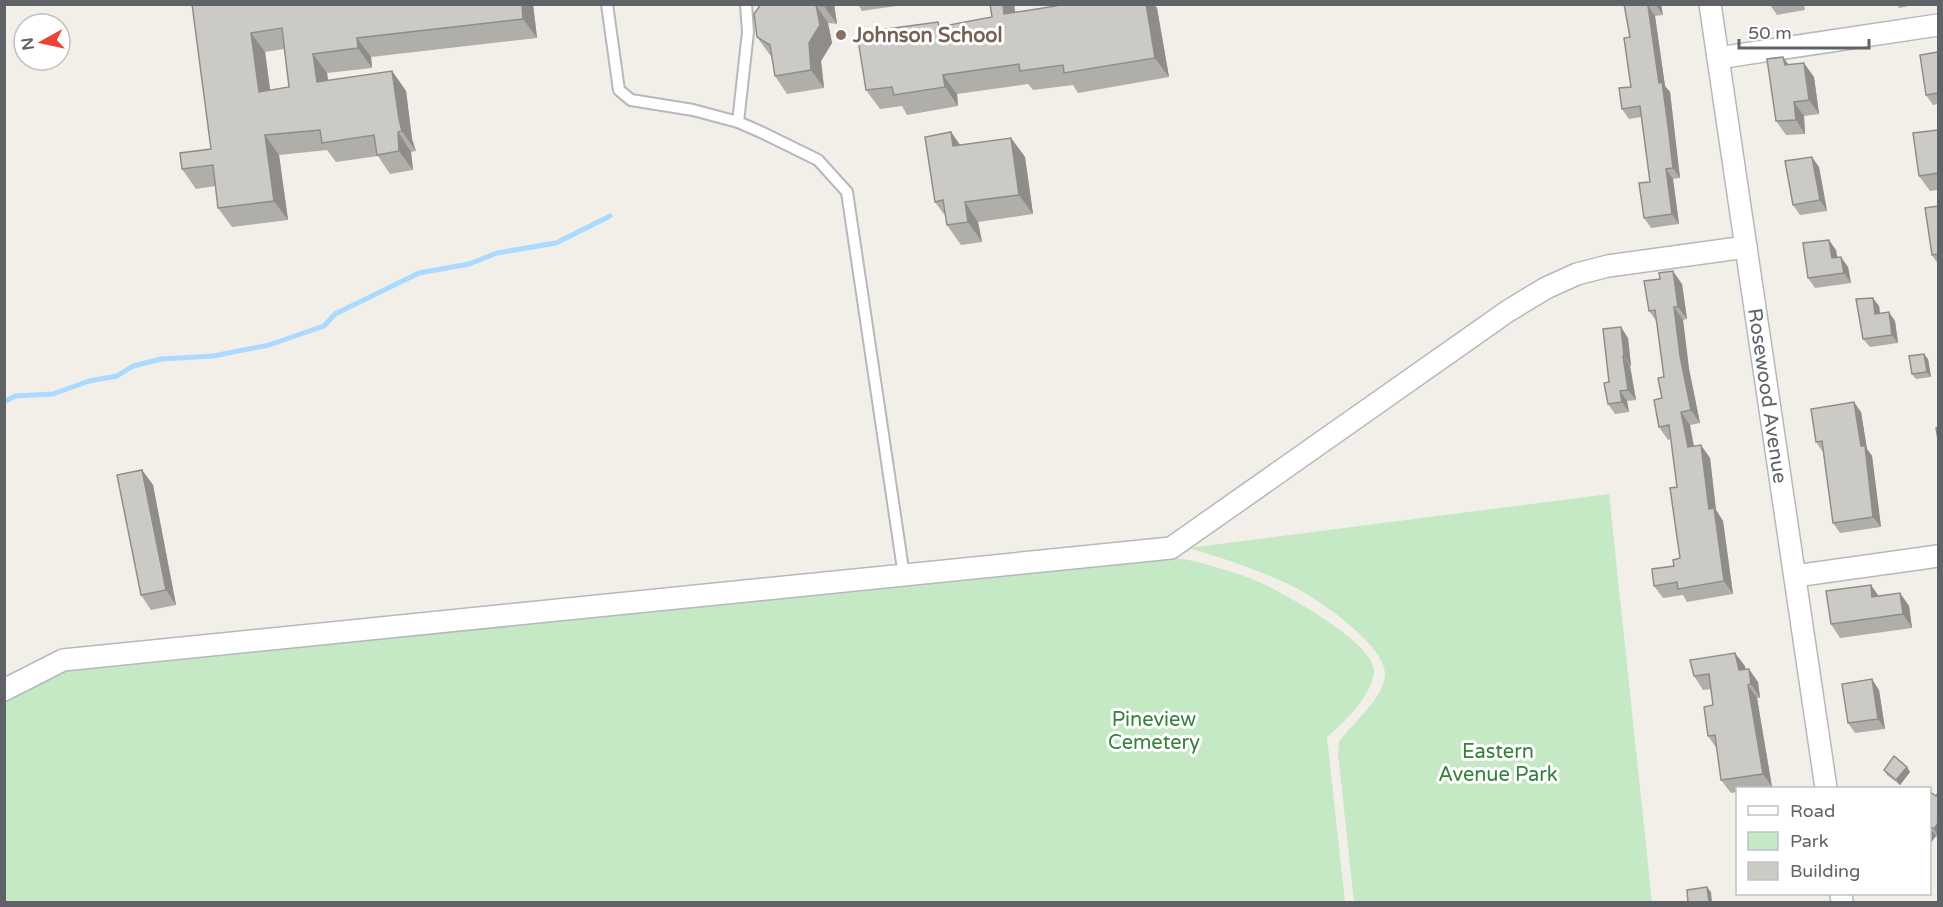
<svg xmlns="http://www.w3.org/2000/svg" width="1943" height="907" font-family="'Varela Round',sans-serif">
<rect width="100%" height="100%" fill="#f1efe8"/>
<g fill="#c5e8c5">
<path d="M1609,494l43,408h-298l-16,-149 1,-11c14,-20 44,-42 46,-67 2,-30 -72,-80 -97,-91 -32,-15 -65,-26 -99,-36z"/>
<path d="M1169,557c24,2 66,15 88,24 25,11 118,62 117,90 -1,23 -30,52 -47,66l18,165h-1340v-206l45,-26z"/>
</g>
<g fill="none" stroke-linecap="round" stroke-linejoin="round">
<polyline stroke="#aadaff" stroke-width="5" points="4,402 15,396 53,394 89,381 117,376 133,366 161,359 213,356 269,345 324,326 335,314 419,273 469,264 497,253 556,243 610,216"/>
<g stroke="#b5b8bc" stroke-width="14">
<g id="lane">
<polyline points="607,4 619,90 631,100 693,110 738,122 761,132 818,160 847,192 904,576"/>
<polyline points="738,122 748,32 746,4"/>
</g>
</g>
<g stroke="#b5b8bc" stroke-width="24">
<g id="street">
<path id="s1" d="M1710,4l116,784"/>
<polyline points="1718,58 1938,25"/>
<polyline points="1795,576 1938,556"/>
<polyline points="4,690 63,660 1171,548 1508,311 1546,288 1577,274 1608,266 1746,247"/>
<polyline points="1841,894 1842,902"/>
</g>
</g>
<use href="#lane" stroke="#fff" stroke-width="10"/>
<use href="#street" stroke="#fff" stroke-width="21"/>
</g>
<g fill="#afaea9" fill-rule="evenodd">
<path d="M192,4h341l4,34 -166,19 1,11 -45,5 1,8 64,-10 14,20 6,48 4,12 -5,1 2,18 -23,4 -12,-18 -42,6 -9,-12 -48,5 9,65 -56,7 -14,-19 -3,-22 -19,3 -14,-20 29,-20zM284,49l5,38 -19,3 -5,-38z"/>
<polygon points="759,4 834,4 837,24 828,23 832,43 821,61 824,88 787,94 775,76 772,57 770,55 757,37"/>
<polygon points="858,4 910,4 862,11"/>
<polygon points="990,4 1014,4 1015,13 1056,6 1055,4 1154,4 1157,8 1169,77 1078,93 1073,85 1033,90 1028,84 957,94 958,106 907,115 902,106 880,109 866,90 941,27 992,17"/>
<polygon points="1624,4 1661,4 1663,15 1655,16 1665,86 1670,92 1675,136 1680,178 1673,179 1679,224 1651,228 1644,218 1650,182 1641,117 1629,119 1622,109 1631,87 1630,37"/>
<polygon points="1804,4 1805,10 1777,15 1770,5"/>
<polygon points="1897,4 1918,4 1899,8"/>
<polygon points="1938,52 1938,104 1933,105 1926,95"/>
<polygon points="1783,57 1789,65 1814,77 1819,114 1804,116 1805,134 1786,135 1776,121"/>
<polygon points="1938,130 1938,190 1930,191 1919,176"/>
<polygon points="951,132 960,145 1011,138 1025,157 1033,214 978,222 982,242 961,245 947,225 946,217 935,202"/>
<polygon points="1819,167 1827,211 1800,215 1793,205"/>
<polygon points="1938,206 1938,264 1932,255"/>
<polygon points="1836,250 1837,257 1848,267 1851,283 1815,288 1808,278"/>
<polygon points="1660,279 1682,284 1687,319 1683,320 1689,369 1700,423 1690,425 1694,446 1710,458 1716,510 1723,521 1733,594 1687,602 1683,595 1663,598 1654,586 1680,558 1677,487 1671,439 1668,440 1659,427 1664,377 1657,322 1649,311"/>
<polygon points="1879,306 1880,313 1895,321 1898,343 1870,347 1863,339"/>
<polygon points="1628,338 1631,366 1630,366 1636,400 1627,401 1629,412 1615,414 1608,404 1609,382"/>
<polygon points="1928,359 1931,377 1916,379 1912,374"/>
<polygon points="1861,412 1867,449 1872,456 1881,527 1840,533 1833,523 1823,452 1816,442"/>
<polygon points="142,470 153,485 176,605 151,610 141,595"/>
<polygon points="1871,585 1878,596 1900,593 1909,606 1912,628 1840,638 1831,624"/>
<polygon points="1745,666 1745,669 1758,682 1760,698 1757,698 1772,787 1762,789 1737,789 1737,792 1731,793 1721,780 1717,749 1708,736 1713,705 1711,689 1703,690 1694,676"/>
<polygon points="1879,690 1885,729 1855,733 1848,723"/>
<polygon points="1907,767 1910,772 1900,785 1887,775 1884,770"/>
<polygon points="1929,791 1936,796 1938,793 1938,838 1936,836 1929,845"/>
</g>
<g fill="#8f8d8a">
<polygon points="522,4 533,4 537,38 523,19"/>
<polygon points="824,4 834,4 837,24 824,6"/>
<polygon points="1003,4 1014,4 1018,34 1004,14"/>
<polygon points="1146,4 1154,4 1157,8 1169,77 1155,58"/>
<polygon points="1661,4 1663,15 1656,5"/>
<polygon points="816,5 828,23 832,43 821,61 824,88 811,70 809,43"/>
<polygon points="1648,6 1655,16 1665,86 1670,92 1680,178 1673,168 1659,83"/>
<polygon points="251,33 265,52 273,111 259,92"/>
<polygon points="357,38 371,57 372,68 358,48"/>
<polygon points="313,54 327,73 331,102 317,82"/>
<polygon points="1783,57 1793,71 1785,65"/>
<polygon points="1804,63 1814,77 1819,114 1809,100"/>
<polygon points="392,71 406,91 412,139 416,151 402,131 399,119"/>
<polygon points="943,75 957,94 958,106 945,87"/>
<polygon points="1794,102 1804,116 1805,134 1796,120"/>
<polygon points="398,132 411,152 413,170 399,151"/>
<polygon points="951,132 965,152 953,146"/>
<polygon points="265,135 279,155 288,220 274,201"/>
<polygon points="1011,138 1025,157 1033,214 1019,195"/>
<polygon points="1812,157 1819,167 1827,211 1820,200"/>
<polygon points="1666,169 1673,179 1679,224 1672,214"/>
<polygon points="965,202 978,222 982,242 968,222"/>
<polygon points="1829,240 1836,250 1839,268 1832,258"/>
<polygon points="1841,257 1848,267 1851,283 1844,273"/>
<polygon points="1673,271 1682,284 1687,319 1678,307"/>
<polygon points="1873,298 1879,306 1881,323 1875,314"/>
<polygon points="1674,307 1683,320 1689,369 1700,423 1691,410 1680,356"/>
<polygon points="1889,312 1895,321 1898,343 1892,335"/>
<polygon points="1621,327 1628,338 1631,366 1624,356"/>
<polygon points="1924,354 1928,359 1931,377 1927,372"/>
<polygon points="1623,356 1630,366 1636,400 1628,390"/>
<polygon points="1620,391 1627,401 1629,412 1622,402"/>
<polygon points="1854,402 1861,412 1867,449 1872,456 1881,527 1873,517"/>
<polygon points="1681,412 1690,425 1696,460 1688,447"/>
<polygon points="1701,445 1710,458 1716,510 1723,521 1733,594 1724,581 1709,509"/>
<polygon points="142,470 153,485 176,605 166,590"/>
<polygon points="1871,585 1880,598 1872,597"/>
<polygon points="1900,593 1909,606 1912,628 1903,614"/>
<polygon points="1735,653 1745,666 1748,683 1739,670"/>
<polygon points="1749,669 1758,682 1760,698 1751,684"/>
<polygon points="1872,679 1879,690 1885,729 1878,719"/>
<polygon points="1748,685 1757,698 1772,787 1763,774"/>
<polygon points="1907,767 1910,772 1900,785 1896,780"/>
<polygon points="1938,823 1938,836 1934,829"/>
<polygon points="1929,826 1936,836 1929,845"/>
<polygon points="1707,887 1711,892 1712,903 1709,902"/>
</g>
<g fill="#cccac5" stroke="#8f8d8a" stroke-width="1.5" fill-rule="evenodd">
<path d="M192,4h330l1,15 -166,19 1,10 -45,6 4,28 75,-11 7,48 3,12 -4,1 1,19 -22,4 -3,-20 -52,8 -2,-13 -55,5 9,66 -56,7 -5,-43 -31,4 -2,-16 31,-4zM282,28l7,59 -30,5 -8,-59z"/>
<polygon points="759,4 824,4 824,6 816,5 820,25 809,43 811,70 775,76 770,45 757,37 754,14 759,7"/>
<polygon points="990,4 1003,4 1004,14 1056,6 1055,4 1146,4 1155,58 1064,73 1063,65 1020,71 1019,64 943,75 945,87 894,95 892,87 866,90 857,33 938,22 939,27 992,17"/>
<polygon points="1624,4 1656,4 1648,6 1659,83 1662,82 1668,126 1673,168 1666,169 1672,214 1644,218 1639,183 1650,182 1640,106 1622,109 1619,88 1631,87 1624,38 1630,37"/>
<polygon points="1938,52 1938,93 1926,95 1920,55"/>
<polygon points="1783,57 1785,65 1804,63 1809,100 1794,102 1796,120 1776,121 1767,59"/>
<polygon points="1938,130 1938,173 1919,176 1913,133"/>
<polygon points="951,132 953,146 1011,138 1019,195 965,202 968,222 947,225 943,200 935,202 925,137"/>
<polygon points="1812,157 1820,200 1793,205 1785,161"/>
<polygon points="1938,206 1938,254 1932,255 1925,208"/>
<polygon points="1829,240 1832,258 1841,257 1844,273 1808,278 1803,243"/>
<polygon points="1673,271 1678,307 1674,307 1680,356 1691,410 1681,412 1688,447 1701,445 1709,509 1714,508 1724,581 1678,589 1677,582 1654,586 1652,569 1674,566 1673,560 1680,558 1670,488 1677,487 1669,425 1659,427 1654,400 1662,398 1658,378 1664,377 1655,310 1649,311 1644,281 1660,279 1659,273"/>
<polygon points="1873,298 1875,314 1889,312 1892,335 1863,339 1856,299"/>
<polygon points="1621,327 1624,356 1623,356 1628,390 1620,391 1622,402 1608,404 1604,383 1609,382 1603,329"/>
<polygon points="1924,354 1927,372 1912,374 1909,356"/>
<polygon points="1854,402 1861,446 1865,446 1873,517 1833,523 1822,441 1816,442 1811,409"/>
<polygon points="1938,427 1938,439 1936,428"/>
<polygon points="142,470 166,590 141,595 117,475"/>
<polygon points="1871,585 1872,597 1900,593 1903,614 1831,624 1826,591"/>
<polygon points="1735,653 1739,670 1749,669 1751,684 1748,685 1763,774 1721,780 1715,735 1708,736 1704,707 1713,705 1709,674 1694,676 1690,660"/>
<polygon points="1872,679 1878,719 1848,723 1842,684"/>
<polygon points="1894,756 1907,767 1896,780 1884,770"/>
<polygon points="1929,791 1936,796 1938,793 1938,823 1934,829 1929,826"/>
<polygon points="1707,887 1709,902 1688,903 1687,890"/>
</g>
<circle fill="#8d6e63" stroke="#fff" stroke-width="2" cx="841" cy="35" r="6"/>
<g text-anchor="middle" stroke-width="6" stroke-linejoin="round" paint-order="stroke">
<g font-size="20" font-weight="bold" fill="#785e54" stroke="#fff" text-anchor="start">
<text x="853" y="42">Johnson School</text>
</g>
<g font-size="20" fill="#5f6368" stroke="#fff">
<text dy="7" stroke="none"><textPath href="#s1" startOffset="396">Rosewood Avenue</textPath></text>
</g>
<g font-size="20" fill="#348238" stroke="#fff">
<text x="1154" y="726">Pineview<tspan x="1154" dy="23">Cemetery</tspan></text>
<text x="1498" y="758">Eastern<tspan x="1498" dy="23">Avenue Park</tspan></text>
</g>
</g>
<rect width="1943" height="907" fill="none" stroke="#5f6368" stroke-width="12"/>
<rect x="1736" y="787" width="195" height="108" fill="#ffffff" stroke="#bfc1c3" stroke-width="1.5"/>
<rect x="1748" y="806" width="30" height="9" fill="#ffffff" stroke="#bfc1c3" stroke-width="1.5"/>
<text x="1790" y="817" font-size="18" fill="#5f6368">Road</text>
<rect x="1748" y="832" width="30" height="18" fill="#c5e8c5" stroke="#bfc1c3" stroke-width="1.5"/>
<text x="1790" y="847" font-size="18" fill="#5f6368">Park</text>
<rect x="1748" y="862" width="30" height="18" fill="#cccac5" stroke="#bfc1c3" stroke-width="1.5"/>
<text x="1790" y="877" font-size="18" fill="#5f6368">Building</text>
<g transform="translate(42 42) rotate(262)"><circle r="28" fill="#ffffff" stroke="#bfc1c3" stroke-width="1.5"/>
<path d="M0-4.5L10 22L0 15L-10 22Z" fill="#ea4335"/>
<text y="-9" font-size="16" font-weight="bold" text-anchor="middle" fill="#5f6368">N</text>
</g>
<path d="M1739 39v9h130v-9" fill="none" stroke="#5f6368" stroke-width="3"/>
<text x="1748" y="39" font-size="18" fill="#5f6368" stroke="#ffffff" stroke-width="4.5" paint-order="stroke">50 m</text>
</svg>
